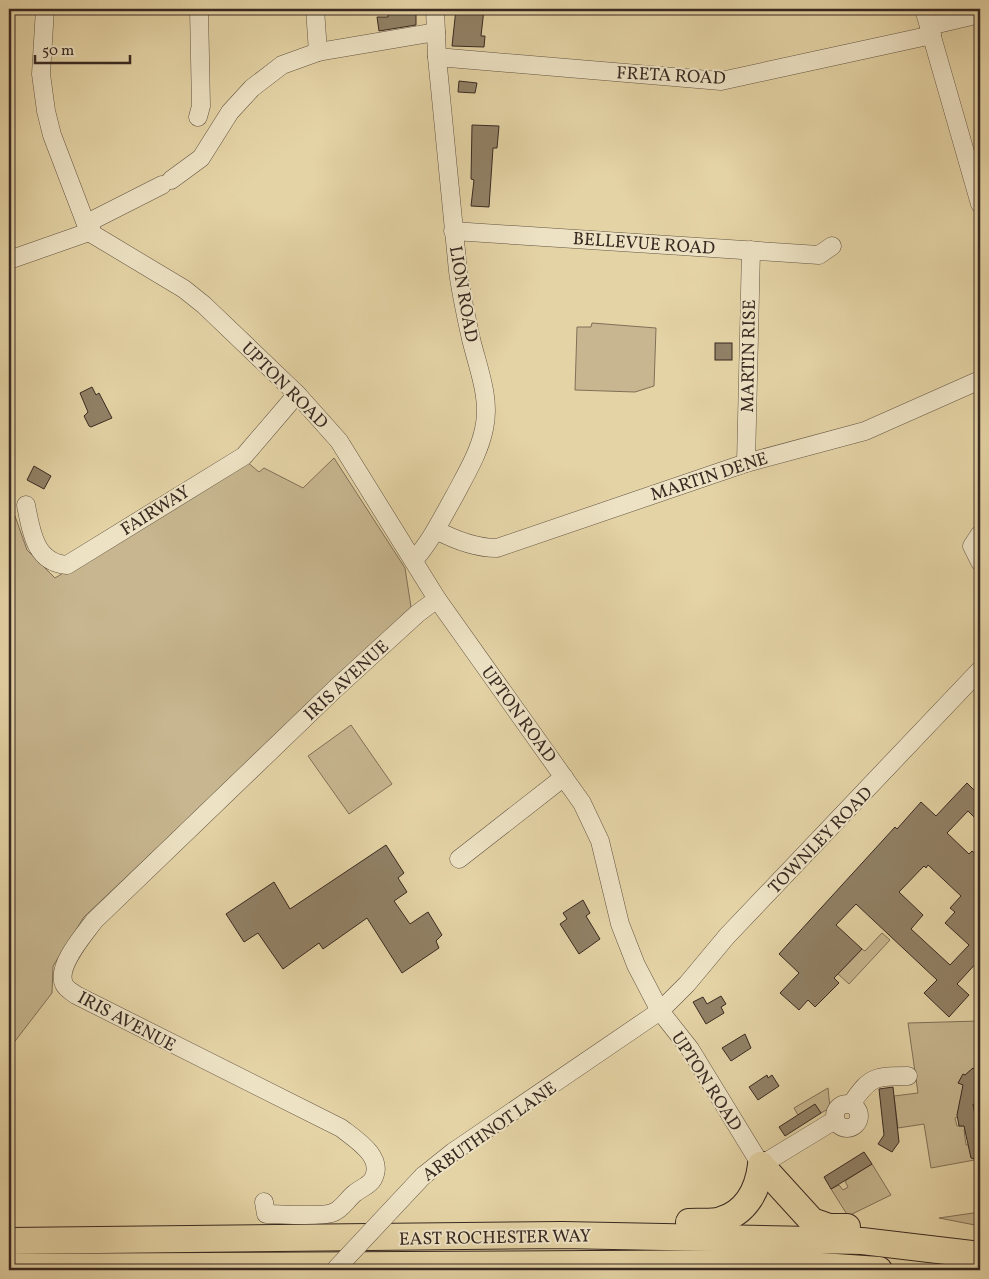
<svg xmlns="http://www.w3.org/2000/svg" width="989" height="1279" font-family="Vollkorn,serif">
<rect width="100%" height="100%" fill="#e4d3a5"/>
<filter id="stains"><feTurbulence type="fractalNoise" baseFrequency=".004" numOctaves="4"/><feColorMatrix values="0 0 0 0 .2 0 0 0 0 .09 0 0 0 0 .02 0 0 0 .5 -.17"/></filter>
<radialGradient id="worn" r=".72"><stop offset=".6" stop-color="#630" stop-opacity="0"/><stop offset="1" stop-color="#630" stop-opacity=".3"/></radialGradient>
<g fill="#c7b68f" stroke="#807058">
<polygon points="592,323 656,328 654,386 635,392 575,390 577,327 591,327"/>
<polygon points="334,458 405,568 411,607 84,917 53,966 52,993 9,1049 9,519 15,516 27,550 55,578 246,461 259,472 264,468 303,488"/>
<polygon points="351,725 392,784 349,814 308,756"/>
<polygon points="882,933 890,940 849,984 838,974 862,949 865,951"/>
<polygon points="980,1021 980,1071 978,1073 973,1068 969,1072 960,1102 975,1105 974,1111 955,1118 957,1126 980,1125 964,1130 966,1145 973,1145 971,1157 980,1159 931,1168 924,1124 898,1128 894,1096 918,1093 908,1023"/>
<polygon points="828,1088 830,1108 821,1113 815,1105 798,1115 794,1108"/>
<polygon points="872,1164 891,1195 848,1216 831,1189 839,1185 843,1190 848,1187 845,1181"/>
<polygon points="980,1212 980,1226 939,1218"/>
</g>
<g fill="#918166" stroke="#382921" fill-rule="evenodd">
<polygon points="388,9 416,9 416,25 379,31 377,17 388,17"/>
<polygon points="456,9 484,9 481,36 485,36 484,47 452,46"/>
<polygon points="459,81 477,83 475,93 458,92"/>
<polygon points="472,125 499,126 497,148 493,148 489,207 471,206 474,180 471,179"/>
<rect x="715" y="343" width="17" height="17"/>
<polygon points="92,387 96,395 99,393 112,418 91,427 89,426 84,416 88,412 80,393"/>
<polygon points="34,466 51,476 44,489 27,480"/>
<path d="M967,783l13,13v27l-12,-12 -21,22 22,21 3,-3 8,7v101l-23,25 12,11 -20,22 -25,-24 13,-13 -81,-76 -20,21 26,24 -28,29 5,5 -24,24 -7,-7 -9,10 -19,-17 19,-20 -20,-19 116,-127 2,2 24,-27 15,14zM928,865l33,31 -11,12 5,4 -10,11 24,22 -19,20 -39,-36 12,-14 -24,-23 25,-26 2,2z"/>
<polygon points="386,845 404,873 398,878 407,892 394,901 410,924 428,912 442,935 436,941 439,948 402,973 367,918 323,949 319,943 283,969 258,933 244,942 226,914 274,882 290,909"/>
<polygon points="583,900 590,913 586,916 600,939 579,954 560,924 567,919 563,913"/>
<polygon points="721,996 726,1004 721,1007 724,1013 706,1024 693,1002 703,997 707,1004"/>
<polygon points="745,1034 751,1048 731,1061 722,1048"/>
<polygon points="973,1068 980,1075 980,1106 973,1104 977,1127 980,1127 980,1158 975,1159 971,1158 964,1126 959,1126 957,1115 963,1085 958,1083 963,1074 965,1075"/>
<polygon points="767,1075 768,1078 772,1075 779,1086 758,1100 749,1087"/>
<polygon points="893,1087 899,1142 892,1152 878,1144 884,1135 879,1089"/>
<polygon points="815,1104 821,1113 785,1136 779,1127"/>
<polygon points="864,1152 872,1164 831,1189 824,1177"/>
</g>
<g fill="none" stroke-linecap="round" stroke-linejoin="round">
<g stroke="#635442" stroke-width="19">
<g id="minor">
<polyline points="45,9 41,74 46,111 52,135 89,232 184,289 204,305 297,394 339,441 437,599 582,803 600,841 620,924 636,965 660,1011 690,1049 761,1165 835,1120"/>
<polyline points="315,9 318,52"/>
<polyline points="924,9 980,204"/>
<polyline points="929,26 980,14"/>
<polyline points="437,57 721,81 932,35"/>
<polyline points="198,117 201,106 199,9"/>
<polyline points="171,180 201,158 230,112 252,88 282,65 318,52 436,32"/>
<polyline points="453,231 819,255 832,246"/>
<polyline points="89,232 93,220 162,185"/>
<polyline points="9,260 89,232"/>
<polyline points="746,463 751,250"/>
<path d="M26,505c5,26 9,58 41,60l177,-109 53,-62"/>
<path d="M436,530c19,10 40,18 61,18l249,-85 119,-32 115,-51"/>
<polyline points="980,534 972,546 980,562"/>
<path d="M414,560c17,-19 28,-42 41,-65 11,-21 24,-42 29,-66 7,-30 -6,-61 -13,-90 -5,-23 -10,-45 -13,-68l-21,-214 -2,-48"/>
<polyline points="459,859 564,777"/>
<path d="M852,1103c18,-27 24,-27 56,-27"/>
<circle cx="847" cy="1116" r="12"/>
<polyline points="423,1176 453,1152 660,1011 687,984 727,936 980,670"/>
<path d="M264,1202l2,12c15,0 53,3 66,-1 11,-4 14,-13 23,-20 6,-5 14,-7 18,-14 12,-22 -18,-40 -32,-51l-265,-133c-4,-3 -10,-6 -12,-11 -8,-18 20,-49 30,-63l241,-232 82,-75 20,-15"/>
</g>
</g>
<g stroke="#382921" stroke-width="28">
<g id="highway">
<polyline points="761,1165 812,1221 829,1227 847,1227"/>
<path d="M689,1222c10,-1 23,1 32,-2 26,-8 37,-31 40,-55"/>
<polyline points="9,1241 563,1235 862,1241 980,1255"/>
<polyline points="9,1267 777,1263 879,1270"/>
</g>
</g>
<use href="#minor" stroke="#ede2c4" stroke-width="18"/>
<use href="#highway" stroke="#e4d3a5" stroke-width="26"/>
<g stroke="#635442" stroke-width="19" stroke-linecap="butt">
<polyline id="minor-bridge" points="335,1270 423,1176"/>
</g>
<use href="#minor-bridge" stroke="#ede2c4" stroke-width="18"/>
</g>
<g text-anchor="middle" stroke-width="4" stroke-linejoin="round" paint-order="stroke">
<g font-size="18" fill="#382921" stroke="#ede2c4">
<text transform="translate(671 75) rotate(3)" y="6">FRETA ROAD</text>
<text transform="translate(644 243) rotate(4)" y="6">BELLEVUE ROAD</text>
<text transform="translate(464 294) rotate(80)" y="6">LION ROAD</text>
<text transform="translate(748 356) rotate(-89)" y="6">MARTIN RISE</text>
<text transform="translate(285 385) rotate(45)" y="6">UPTON ROAD</text>
<text transform="translate(709 476) rotate(-18)" y="6">MARTIN DENE</text>
<text transform="translate(155 510) rotate(-32)" y="6">FAIRWAY</text>
<text transform="translate(346 680) rotate(-43)" y="6">IRIS AVENUE</text>
<text transform="translate(519 714) rotate(54)" y="6">UPTON ROAD</text>
<text transform="translate(820 840) rotate(-46)" y="6">TOWNLEY ROAD</text>
<text transform="translate(127 1021) rotate(28)" y="6">IRIS AVENUE</text>
<text transform="translate(707 1081) rotate(57)" y="6">UPTON ROAD</text>
<text transform="translate(489 1131) rotate(-35)" y="6">ARBUTHNOT LANE</text>
<text transform="translate(495 1237) rotate(-1)" y="6">EAST ROCHESTER WAY</text>
</g>
</g>
<rect width="989" height="1279" fill="none" stroke="#e4d3a5" stroke-width="30"/>
<rect x="10" y="10" width="969" height="1259" fill="none" stroke="#382921" stroke-width="2.5"/>
<rect x="15" y="15" width="959" height="1249" fill="none" stroke="#382921"/>
<path d="M35 55v8h95v-8" fill="none" stroke="#382921" stroke-width="2.5"/>
<text x="42" y="55" font-size="15" fill="#382921" stroke="#ede2c4" stroke-width="4" paint-order="stroke">50 m</text>
<rect width="100%" height="100%" filter="url(#stains)"/>
<rect width="100%" height="100%" fill="url(#worn)"/>
</svg>
